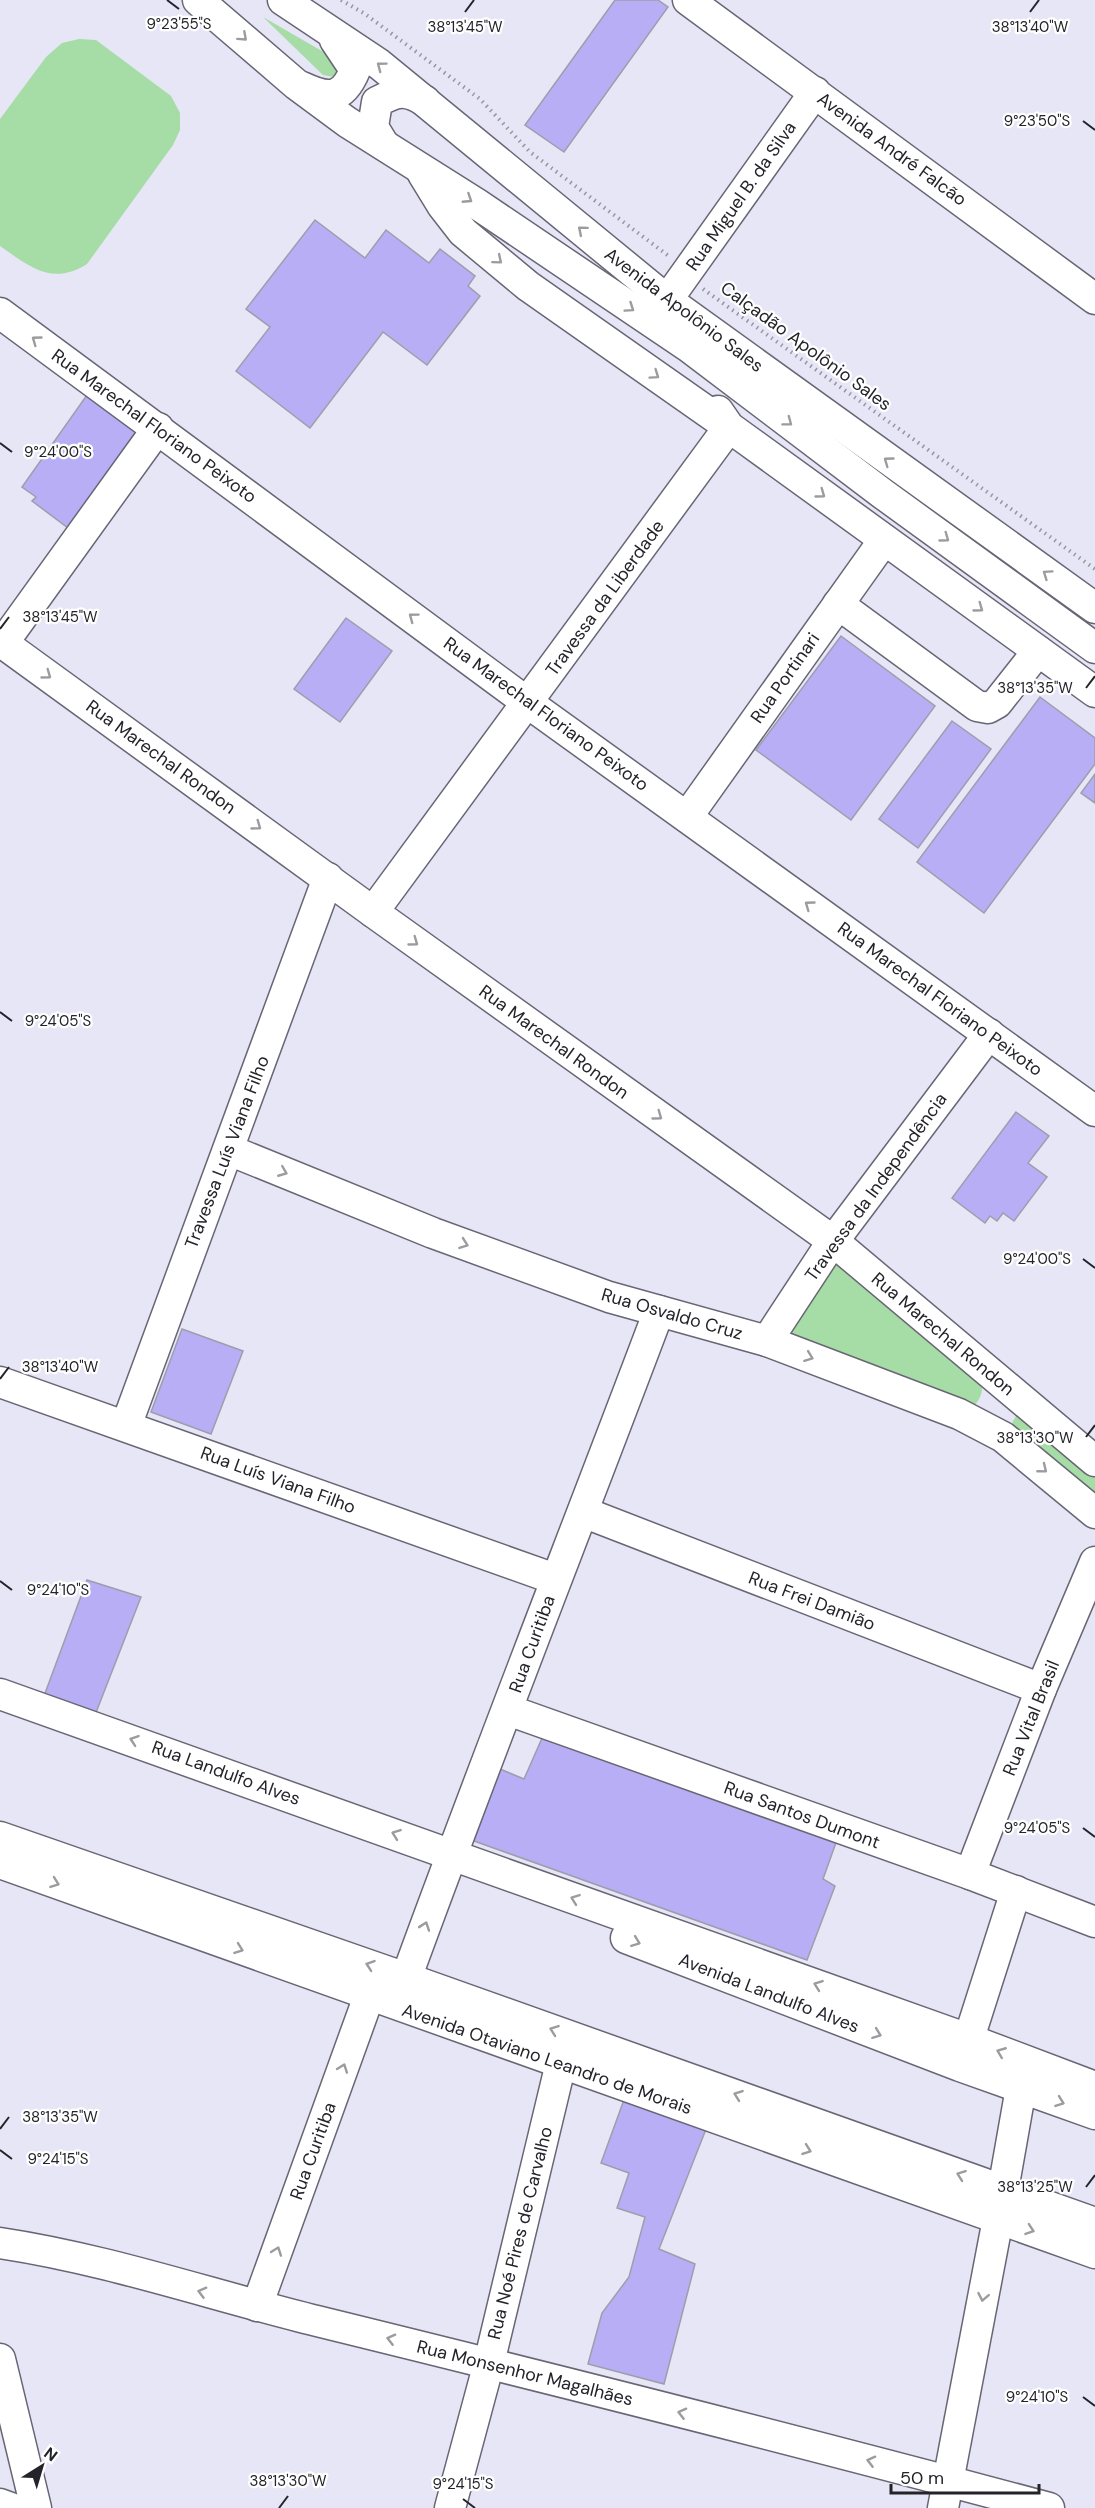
<svg xmlns="http://www.w3.org/2000/svg" width="1095" height="2508" font-family="'DM Sans',sans-serif">
<rect width="100%" height="100%" fill="#e7e6f6"/>
<g fill="#a6dca5">
<polygon points="263,17 334,58 341,68 334,77 323,75"/>
<path d="M79,39l17,1 75,56 9,17v17l-7,15 -86,119c-35,22 -57,3 -87,-18v-127l46,-62 16,-14z"/>
<path d="M834,1258l145,121c6,11 2,19 -6,28l-183,-71 -1,-14z"/>
<polygon points="1026,1413 1095,1471 1095,1508 1009,1428 1016,1416"/>
</g>
<g fill="#b8aef5" stroke="#9e9dac" stroke-width="1.5">
<polygon points="615,0 658,0 668,7 564,152 525,125"/>
<polygon points="315,220 365,258 386,230 429,263 440,249 475,276 468,286 480,296 427,365 383,332 310,428 236,371 270,327 246,309"/>
<polygon points="87,395 139,431 68,528 32,501 36,497 22,487"/>
<polygon points="346,618 392,651 340,722 294,689"/>
<polygon points="841,636 935,706 851,820 756,750"/>
<polygon points="1040,697 1095,738 1095,764 984,913 917,862"/>
<polygon points="952,721 991,749 918,848 879,819"/>
<polygon points="1095,774 1095,803 1081,793"/>
<polygon points="1016,1112 1049,1136 1028,1163 1047,1177 1014,1221 1003,1213 997,1221 990,1216 985,1223 952,1198"/>
<polygon points="182,1329 243,1351 211,1434 151,1412"/>
<polygon points="87,1580 141,1597 95,1715 44,1696"/>
<polygon points="543,1736 838,1837 823,1879 835,1886 807,1960 474,1841 500,1769 524,1779"/>
<polygon points="625,2097 708,2124 659,2249 695,2264 664,2384 588,2364 602,2313 629,2277 645,2217 617,2208 629,2173 601,2163"/>
</g>
<g fill="none" stroke-linecap="round" stroke-linejoin="round">
<g stroke="#686674" stroke-width="33">
<g id="minor">
<polyline points="198,0 297,85 347,122 477,204 689,347 883,494 1095,648"/>
<polyline points="283,0 379,64 667,300 1095,608"/>
<polyline points="688,0 1095,299"/>
<path d="M302,87c28,13 41,12 53,-17l-20,-30"/>
<path d="M384,145l-11,-18 4,-25c20,-11 28,-13 48,-1"/>
<polyline points="667,300 815,92"/>
<polyline points="0,313 528,703 1095,1111"/>
<polyline points="718,411 729,427 1095,692"/>
<polyline points="838,604 977,706 988,708 997,703 1038,651"/>
<polyline points="0,641 373,912 833,1241 1095,1461"/>
<polyline points="3,643 158,428"/>
<polyline points="687,817 884,540"/>
<polyline points="373,912 729,427 528,286 463,232 442,205 423,174"/>
<polyline points="229,1150 433,1233 609,1297 767,1341 959,1414 1003,1437 1095,1513"/>
<polyline points="767,1341 828,1248 989,1034"/>
<polyline points="0,1382 555,1579"/>
<polyline points="126,1426 328,878"/>
<polyline points="583,1512 1041,1689"/>
<polyline points="0,1694 968,2039 1095,2087"/>
<polyline points="508,1710 970,1874 1095,1922"/>
<polyline points="0,1837 406,1978 1095,2223"/>
<polyline points="0,1863 1095,2253"/>
<polyline points="970,1874 1041,1689 1095,1562"/>
<polyline points="626,1938 960,2066 1095,2114"/>
<path d="M400,1995c83,-229 173,-456 259,-684"/>
<polyline points="963,2057 1016,1891"/>
<polyline points="1003,2190 1021,2088"/>
<path d="M0,2243c107,16 211,52 317,78 244,60 489,122 732,187"/>
<polyline points="257,2306 369,1996"/>
<polyline points="0,2359 36,2508"/>
<polyline points="0,2504 11,2508"/>
<polyline points="450,2508 489,2363 561,2063"/>
<polyline points="943,2508 998,2219"/>
</g>
</g>
<g stroke="#9696a2" stroke-width="4" stroke-dasharray="1.5 4.5" stroke-linecap="butt">
<polyline points="341,0 365,14 480,99 530,152 670,257"/>
<polyline points="703,289 1095,569"/>
</g>
<use href="#minor" stroke="#fff" stroke-width="30"/>
</g>
<defs><path id="oneway-chevron" d="M-2-3.5L2.5 0L-2 3.5" fill="none" stroke-width="1.6" stroke-linecap="round" stroke-linejoin="round" transform="scale(1.5)"/></defs>
<g stroke="#9c9c9f">
<use href="#oneway-chevron" transform="translate(243 37) rotate(42)"/>
<use href="#oneway-chevron" transform="translate(381 66) rotate(-143)"/>
<use href="#oneway-chevron" transform="translate(468 199) rotate(33)"/>
<use href="#oneway-chevron" transform="translate(582 230) rotate(-140)"/>
<use href="#oneway-chevron" transform="translate(498 260) rotate(40)"/>
<use href="#oneway-chevron" transform="translate(630 308) rotate(34)"/>
<use href="#oneway-chevron" transform="translate(36 340) rotate(-144)"/>
<use href="#oneway-chevron" transform="translate(655 375) rotate(35)"/>
<use href="#oneway-chevron" transform="translate(788 422) rotate(37)"/>
<use href="#oneway-chevron" transform="translate(888 461) rotate(-144)"/>
<use href="#oneway-chevron" transform="translate(821 494) rotate(36)"/>
<use href="#oneway-chevron" transform="translate(945 538) rotate(36)"/>
<use href="#oneway-chevron" transform="translate(1047 574) rotate(-145)"/>
<use href="#oneway-chevron" transform="translate(979 608) rotate(36)"/>
<use href="#oneway-chevron" transform="translate(413 617) rotate(-143)"/>
<use href="#oneway-chevron" transform="translate(47 675) rotate(36)"/>
<use href="#oneway-chevron" transform="translate(257 826) rotate(36)"/>
<use href="#oneway-chevron" transform="translate(809 905) rotate(-144)"/>
<use href="#oneway-chevron" transform="translate(414 942) rotate(36)"/>
<use href="#oneway-chevron" transform="translate(658 1116) rotate(36)"/>
<use href="#oneway-chevron" transform="translate(283 1172) rotate(22)"/>
<use href="#oneway-chevron" transform="translate(464 1244) rotate(20)"/>
<use href="#oneway-chevron" transform="translate(809 1357) rotate(21)"/>
<use href="#oneway-chevron" transform="translate(1043 1469) rotate(39)"/>
<use href="#oneway-chevron" transform="translate(134 1740) rotate(-161)"/>
<use href="#oneway-chevron" transform="translate(396 1834) rotate(-160)"/>
<use href="#oneway-chevron" transform="translate(55 1883) rotate(20)"/>
<use href="#oneway-chevron" transform="translate(575 1899) rotate(-160)"/>
<use href="#oneway-chevron" transform="translate(425 1926) rotate(-71)"/>
<use href="#oneway-chevron" transform="translate(636 1942) rotate(21)"/>
<use href="#oneway-chevron" transform="translate(239 1949) rotate(20)"/>
<use href="#oneway-chevron" transform="translate(370 1965) rotate(-161)"/>
<use href="#oneway-chevron" transform="translate(818 1985) rotate(-160)"/>
<use href="#oneway-chevron" transform="translate(554 2030) rotate(-160)"/>
<use href="#oneway-chevron" transform="translate(877 2034) rotate(21)"/>
<use href="#oneway-chevron" transform="translate(1001 2052) rotate(-158)"/>
<use href="#oneway-chevron" transform="translate(343 2068) rotate(-70)"/>
<use href="#oneway-chevron" transform="translate(738 2095) rotate(-160)"/>
<use href="#oneway-chevron" transform="translate(1060 2102) rotate(20)"/>
<use href="#oneway-chevron" transform="translate(807 2150) rotate(20)"/>
<use href="#oneway-chevron" transform="translate(961 2175) rotate(-160)"/>
<use href="#oneway-chevron" transform="translate(1030 2230) rotate(19)"/>
<use href="#oneway-chevron" transform="translate(277 2251) rotate(-70)"/>
<use href="#oneway-chevron" transform="translate(202 2292) rotate(-165)"/>
<use href="#oneway-chevron" transform="translate(983 2297) rotate(101)"/>
<use href="#oneway-chevron" transform="translate(391 2339) rotate(-166)"/>
<use href="#oneway-chevron" transform="translate(682 2413) rotate(-166)"/>
<use href="#oneway-chevron" transform="translate(871 2461) rotate(-166)"/>
</g>
<path fill="none" stroke="#232329" stroke-width="2" d="M167,0l12,9M465,12l9,-12M1030,12l9,-12M1083,121l12,9M0,443l12,9M0,629l9,-12M1086,688l9,-12M0,1012l12,9M1083,1259l12,9M0,1379l9,-12M1086,1437l9,-12M0,1581l12,9M1083,1828l12,9M0,2129l9,-12M0,2150l12,9M1086,2187l9,-12M1083,2397l12,9M463,2499l12,9M279,2508l9,-12"/>
<g text-anchor="middle" stroke-width="4.5" stroke-linejoin="round" paint-order="stroke">
<g font-size="18" fill="#232329" stroke="#fff">
<text transform="translate(892 149) rotate(36)" y="6">Avenida André Falcão</text>
<text transform="translate(741 196) rotate(-55)" y="6">Rua Miguel B. da Silva</text>
<text transform="translate(684 310) rotate(37)" y="6">Avenida Apolônio Sales</text>
<text transform="translate(806 346) rotate(36)" y="6">Calçadão Apolônio Sales</text>
<text transform="translate(154 426) rotate(36)" y="6">Rua Marechal Floriano Peixoto</text>
<text transform="translate(605 598) rotate(-54)" y="6">Travessa da Liberdade</text>
<text transform="translate(785 678) rotate(-55)" y="6">Rua Portinari</text>
<text transform="translate(546 714) rotate(36)" y="6">Rua Marechal Floriano Peixoto</text>
<text transform="translate(161 757) rotate(36)" y="6">Rua Marechal Rondon</text>
<text transform="translate(940 999) rotate(36)" y="6">Rua Marechal Floriano Peixoto</text>
<text transform="translate(554 1042) rotate(36)" y="6">Rua Marechal Rondon</text>
<text transform="translate(227 1152) rotate(-69)" y="6">Travessa Luís Viana Filho</text>
<text transform="translate(876 1187) rotate(-54)" y="6">Travessa da Independência</text>
<text transform="translate(672 1314) rotate(16)" y="6">Rua Osvaldo Cruz</text>
<text transform="translate(943 1334) rotate(40)" y="6">Rua Marechal Rondon</text>
<text transform="translate(278 1480) rotate(20)" y="6">Rua Luís Viana Filho</text>
<text transform="translate(812 1601) rotate(21)" y="6">Rua Frei Damião</text>
<text transform="translate(532 1644) rotate(-70)" y="6">Rua Curitiba</text>
<text transform="translate(1031 1718) rotate(-68)" y="6">Rua Vital Brasil</text>
<text transform="translate(226 1773) rotate(20)" y="6">Rua Landulfo Alves</text>
<text transform="translate(802 1815) rotate(20)" y="6">Rua Santos Dumont</text>
<text transform="translate(769 1993) rotate(21)" y="6">Avenida Landulfo Alves</text>
<text transform="translate(547 2059) rotate(19)" y="6">Avenida Otaviano Leandro de Morais</text>
<text transform="translate(313 2151) rotate(-70)" y="6">Rua Curitiba</text>
<text transform="translate(520 2233) rotate(-76)" y="6">Rua Noé Pires de Carvalho</text>
<text transform="translate(525 2373) rotate(14)" y="6">Rua Monsenhor Magalhães</text>
</g>
</g>
<g font-size="15" text-anchor="middle" fill="#232329" stroke="#fff" stroke-width="4.5" stroke-linejoin="round" paint-order="stroke">
<text x="179" y="29">9°23'55"S</text>
<text x="465" y="32">38°13'45"W</text>
<text x="1030" y="32">38°13'40"W</text>
<text x="1037" y="126">9°23'50"S</text>
<text x="58" y="457">9°24'00"S</text>
<text x="60" y="622">38°13'45"W</text>
<text x="1035" y="693">38°13'35"W</text>
<text x="58" y="1026">9°24'05"S</text>
<text x="1037" y="1264">9°24'00"S</text>
<text x="60" y="1372">38°13'40"W</text>
<text x="1035" y="1443">38°13'30"W</text>
<text x="58" y="1595">9°24'10"S</text>
<text x="1037" y="1833">9°24'05"S</text>
<text x="60" y="2122">38°13'35"W</text>
<text x="58" y="2164">9°24'15"S</text>
<text x="1035" y="2192">38°13'25"W</text>
<text x="1037" y="2402">9°24'10"S</text>
<text x="288" y="2486">38°13'30"W</text>
<text x="463" y="2489">9°24'15"S</text>
</g>
<g transform="translate(42 2466) rotate(37)" stroke="#ffffff" stroke-width="4.5" paint-order="stroke">
<path d="M0-4.5L10 22L0 15L-10 22Z" fill="#232329"/>
<text y="-9" font-size="16" font-weight="bold" text-anchor="middle" fill="#232329">N</text>
</g>
<path d="M891 2484v9h148v-9" fill="none" stroke="#232329" stroke-width="3"/>
<text x="900" y="2484" font-size="18" fill="#232329" stroke="#ffffff" stroke-width="4.5" paint-order="stroke">50 m</text>
</svg>
